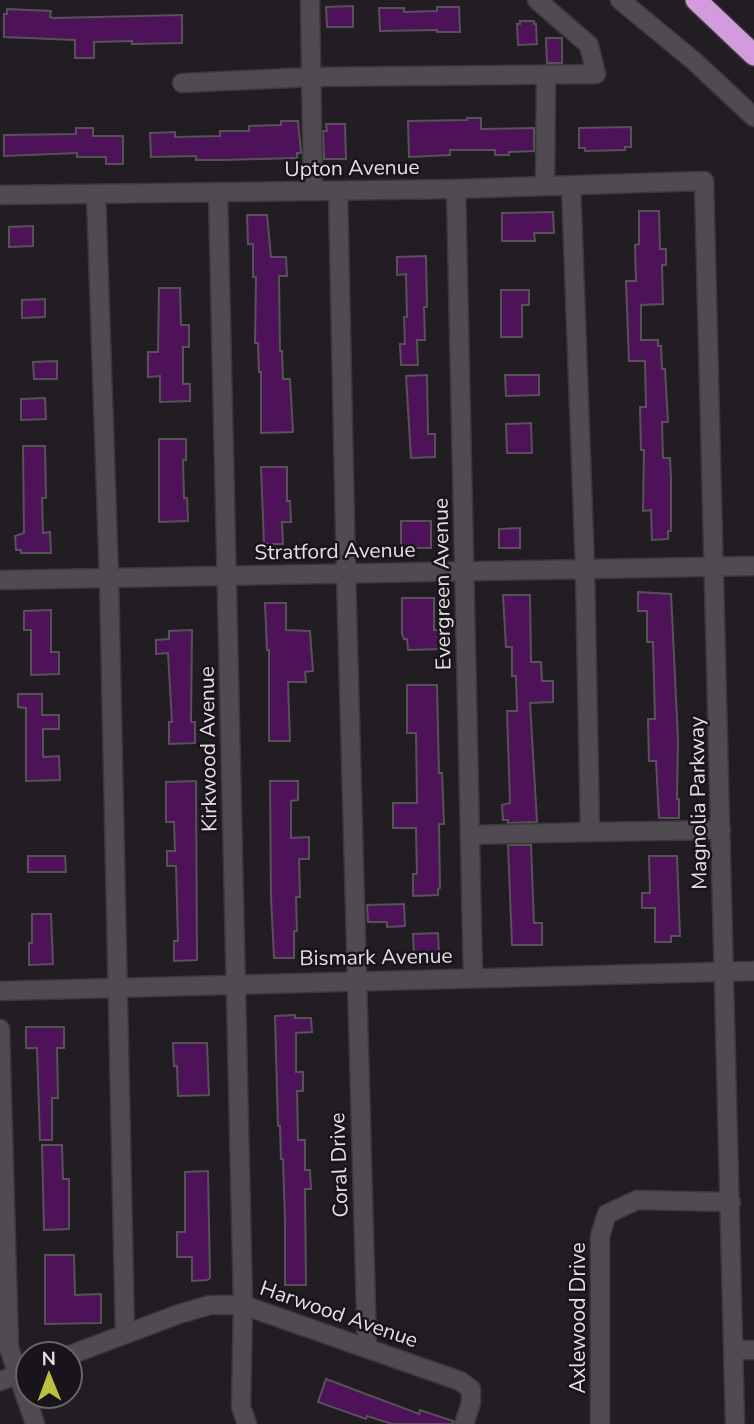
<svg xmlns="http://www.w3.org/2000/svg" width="754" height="1424" font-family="'Nunito Sans',sans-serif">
<rect width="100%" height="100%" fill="#211d22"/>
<g fill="#4e1259" stroke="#575258" stroke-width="2">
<polygon points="353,6 353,27 327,27 326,7"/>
<polygon points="437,7 459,7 460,32 437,32 437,30 380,31 379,8 404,8 404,12 437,11"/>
<polygon points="7,9 51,11 50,17 54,18 182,15 182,43 132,44 132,41 94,42 94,58 75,58 75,40 4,37 4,14 7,14"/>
<polygon points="520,21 534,21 534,24 536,24 537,44 518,45 517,24 520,24"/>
<polygon points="546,38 562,38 562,63 547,63"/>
<polygon points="467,118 481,118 481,129 534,128 534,151 509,152 509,155 495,155 495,150 450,150 450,155 409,157 408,121 467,120"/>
<polygon points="281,121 298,121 301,153 297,153 297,158 224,160 196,160 196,156 151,157 150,133 175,132 175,137 220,136 220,131 249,131 249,126 281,125"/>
<polygon points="326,124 345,124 346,159 324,159 323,131 327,131"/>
<polygon points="631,127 631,147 625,147 625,150 585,151 585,148 579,148 579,128"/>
<polygon points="76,128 93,128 93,136 123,136 123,164 106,164 106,157 77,157 77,153 4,156 4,135 76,134"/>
<polygon points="639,211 659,211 660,249 666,249 666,265 662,265 663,304 641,305 641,340 658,340 658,346 661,346 662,369 665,369 668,422 662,422 663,458 670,458 671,478 671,531 668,531 668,539 652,540 651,510 643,511 644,450 641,450 640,407 646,407 645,361 629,361 626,281 636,281 635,245 639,244"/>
<polygon points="553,212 554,233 534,233 535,241 502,241 502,213"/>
<polygon points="247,215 267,215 271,257 286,257 287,276 279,276 280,351 282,351 283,379 290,379 293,432 261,433 261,372 259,372 258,343 255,343 256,277 253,277 253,244 248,244"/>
<polygon points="33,226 33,246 9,247 9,227"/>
<polygon points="426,256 427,307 424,307 425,340 417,340 418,365 401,365 400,344 405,344 404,317 407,317 406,274 397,275 397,257"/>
<polygon points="159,288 180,288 181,325 189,325 189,347 183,347 183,384 190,384 190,401 160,402 160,376 148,377 148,352 158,352"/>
<polygon points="501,290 529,290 529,305 522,305 522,337 501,337"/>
<polygon points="45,299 45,317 22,318 22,300"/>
<polygon points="57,361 57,379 34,379 33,362"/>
<polygon points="427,375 428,434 435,434 435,457 411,458 406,376"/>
<polygon points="505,375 539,375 539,395 506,396"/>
<polygon points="45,398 46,419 21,420 21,399"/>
<polygon points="531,423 532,453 507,453 506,424"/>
<polygon points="159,439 186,439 186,460 183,460 184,498 187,498 188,521 159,522"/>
<polygon points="23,446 45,446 46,498 42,498 43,533 50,532 51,553 21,553 21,550 16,550 15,536 24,533"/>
<polygon points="261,467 287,467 287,501 290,501 291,522 282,522 283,544 264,544"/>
<rect x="401" y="521" width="30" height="27"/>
<polygon points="520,528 520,548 499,548 499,529"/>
<polygon points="638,592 671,594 678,739 677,799 679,799 679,818 659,818 656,761 649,761 648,719 655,719 653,642 647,642 647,611 638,611"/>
<polygon points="503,595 530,595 531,662 541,662 542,681 553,681 553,702 530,703 537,822 508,823 508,820 503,820 502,805 510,803 507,711 517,711 516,676 512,676 512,647 506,647"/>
<polygon points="402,598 434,598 434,630 440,630 441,649 408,650 407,639 404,639 402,634"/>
<polygon points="265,603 286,603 286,630 310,631 313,671 305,672 306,682 288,682 290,741 269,741 269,650 267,650"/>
<polygon points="51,610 51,652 59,652 59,674 31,675 31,630 24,630 24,611"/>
<polygon points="192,630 191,722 195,722 195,743 169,744 169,722 172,722 168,653 156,654 156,640 169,639 169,631"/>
<polygon points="407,685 437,685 439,773 442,773 444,824 439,824 440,888 438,889 438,895 413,896 413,874 417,874 416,828 393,828 393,803 417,803 416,733 407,733"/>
<polygon points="18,694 42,694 42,715 59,715 59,729 43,729 43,757 59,756 60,780 26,781 26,708 18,707"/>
<polygon points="196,781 197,960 174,961 174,941 178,941 176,866 167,866 167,851 175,851 174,822 166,822 166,782"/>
<polygon points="270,781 298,781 298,800 291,801 291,838 309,837 309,859 299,859 300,897 296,897 297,931 294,931 294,958 274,958 271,897"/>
<polygon points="508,845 531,845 534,923 542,923 542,945 512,945"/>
<polygon points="28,856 65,856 66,872 28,872"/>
<polygon points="649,856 677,856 680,936 671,936 671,942 655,942 655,908 642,908 642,893 650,893"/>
<polygon points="404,904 405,926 387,927 387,922 368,922 367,905"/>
<polygon points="32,914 51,914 53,964 29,965 29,943 32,943"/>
<polygon points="438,933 439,956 414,957 413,934"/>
<polygon points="295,1015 295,1018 311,1018 312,1032 296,1033 296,1072 303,1072 303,1091 297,1091 298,1140 305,1140 305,1170 310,1170 311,1189 305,1189 306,1285 285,1285 285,1221 283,1159 281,1159 280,1126 278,1126 275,1016"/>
<polygon points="26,1027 64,1027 64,1048 57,1048 58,1098 52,1098 52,1140 40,1140 37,1048 26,1048"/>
<polygon points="173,1043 207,1043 209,1095 178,1096 177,1066 174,1066"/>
<polygon points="42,1145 62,1145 63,1179 69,1179 69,1229 44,1230"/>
<polygon points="208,1171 210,1278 207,1280 192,1281 192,1257 177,1257 177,1232 185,1232 185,1172"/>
<polygon points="45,1255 74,1255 75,1295 101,1294 101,1323 45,1324"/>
<polygon points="326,1379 419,1414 420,1410 453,1421 453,1424 392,1424 367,1416 366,1419 318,1402"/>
</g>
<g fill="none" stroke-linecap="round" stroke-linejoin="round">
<g stroke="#3b383b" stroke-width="21">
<g id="minor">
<polyline points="310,0 313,191"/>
<polyline points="620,0 694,61 754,117"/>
<polyline points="182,83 311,77 596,74 589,45 537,0"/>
<polyline points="571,185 585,569 590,832 721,830"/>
<polyline points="545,186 546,75"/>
<polyline points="456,189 473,978"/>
<polyline points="338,191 346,574 367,1348"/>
<polyline points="218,192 243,1305 241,1407 247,1424"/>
<polyline points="96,194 109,578 125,1334"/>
<polyline points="0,195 456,189 704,181 735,1424"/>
<polyline points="0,580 754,566"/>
<polyline points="470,835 590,832"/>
<polyline points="0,991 754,971"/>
<polyline points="0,1029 9,1348 35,1424"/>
<polyline points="734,1350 754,1350"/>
<polyline points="70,1355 179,1314 210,1305 243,1305 460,1381 471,1389 471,1403 464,1424"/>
<polyline points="0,1381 28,1371"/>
<polyline points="600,1424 600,1236 607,1214 637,1200 731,1202"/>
</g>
</g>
<g stroke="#3b383b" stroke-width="24">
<polyline id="highway" points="696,0 754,55"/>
</g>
<use href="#minor" stroke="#4f4b50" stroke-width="18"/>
<use href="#highway" stroke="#d39bdd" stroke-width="21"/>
</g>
<g text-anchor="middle" stroke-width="5" stroke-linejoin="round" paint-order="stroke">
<g font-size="21" fill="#e3e0e3" stroke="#181419">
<text transform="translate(352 168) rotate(-1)" y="7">Upton Avenue</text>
<text transform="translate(335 551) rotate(-1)" y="7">Stratford Avenue</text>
<text transform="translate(442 584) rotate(-91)" y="7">Evergreen Avenue</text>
<text transform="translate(208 749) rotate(-91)" y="7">Kirkwood Avenue</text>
<text transform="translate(698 803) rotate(-91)" y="7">Magnolia Parkway</text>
<text transform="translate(376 957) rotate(-1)" y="7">Bismark Avenue</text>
<text transform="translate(339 1165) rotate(-92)" y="7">Coral Drive</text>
<text transform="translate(339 1314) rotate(19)" y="7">Harwood Avenue</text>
<text transform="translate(578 1318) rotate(-90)" y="7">Axlewood Drive</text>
</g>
</g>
<g transform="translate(49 1375) rotate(359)"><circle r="33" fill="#181419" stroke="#69666a" stroke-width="2"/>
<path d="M0-5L12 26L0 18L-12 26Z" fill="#bbc044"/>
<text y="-10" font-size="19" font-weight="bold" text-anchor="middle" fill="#e3e0e3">N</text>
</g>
</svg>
